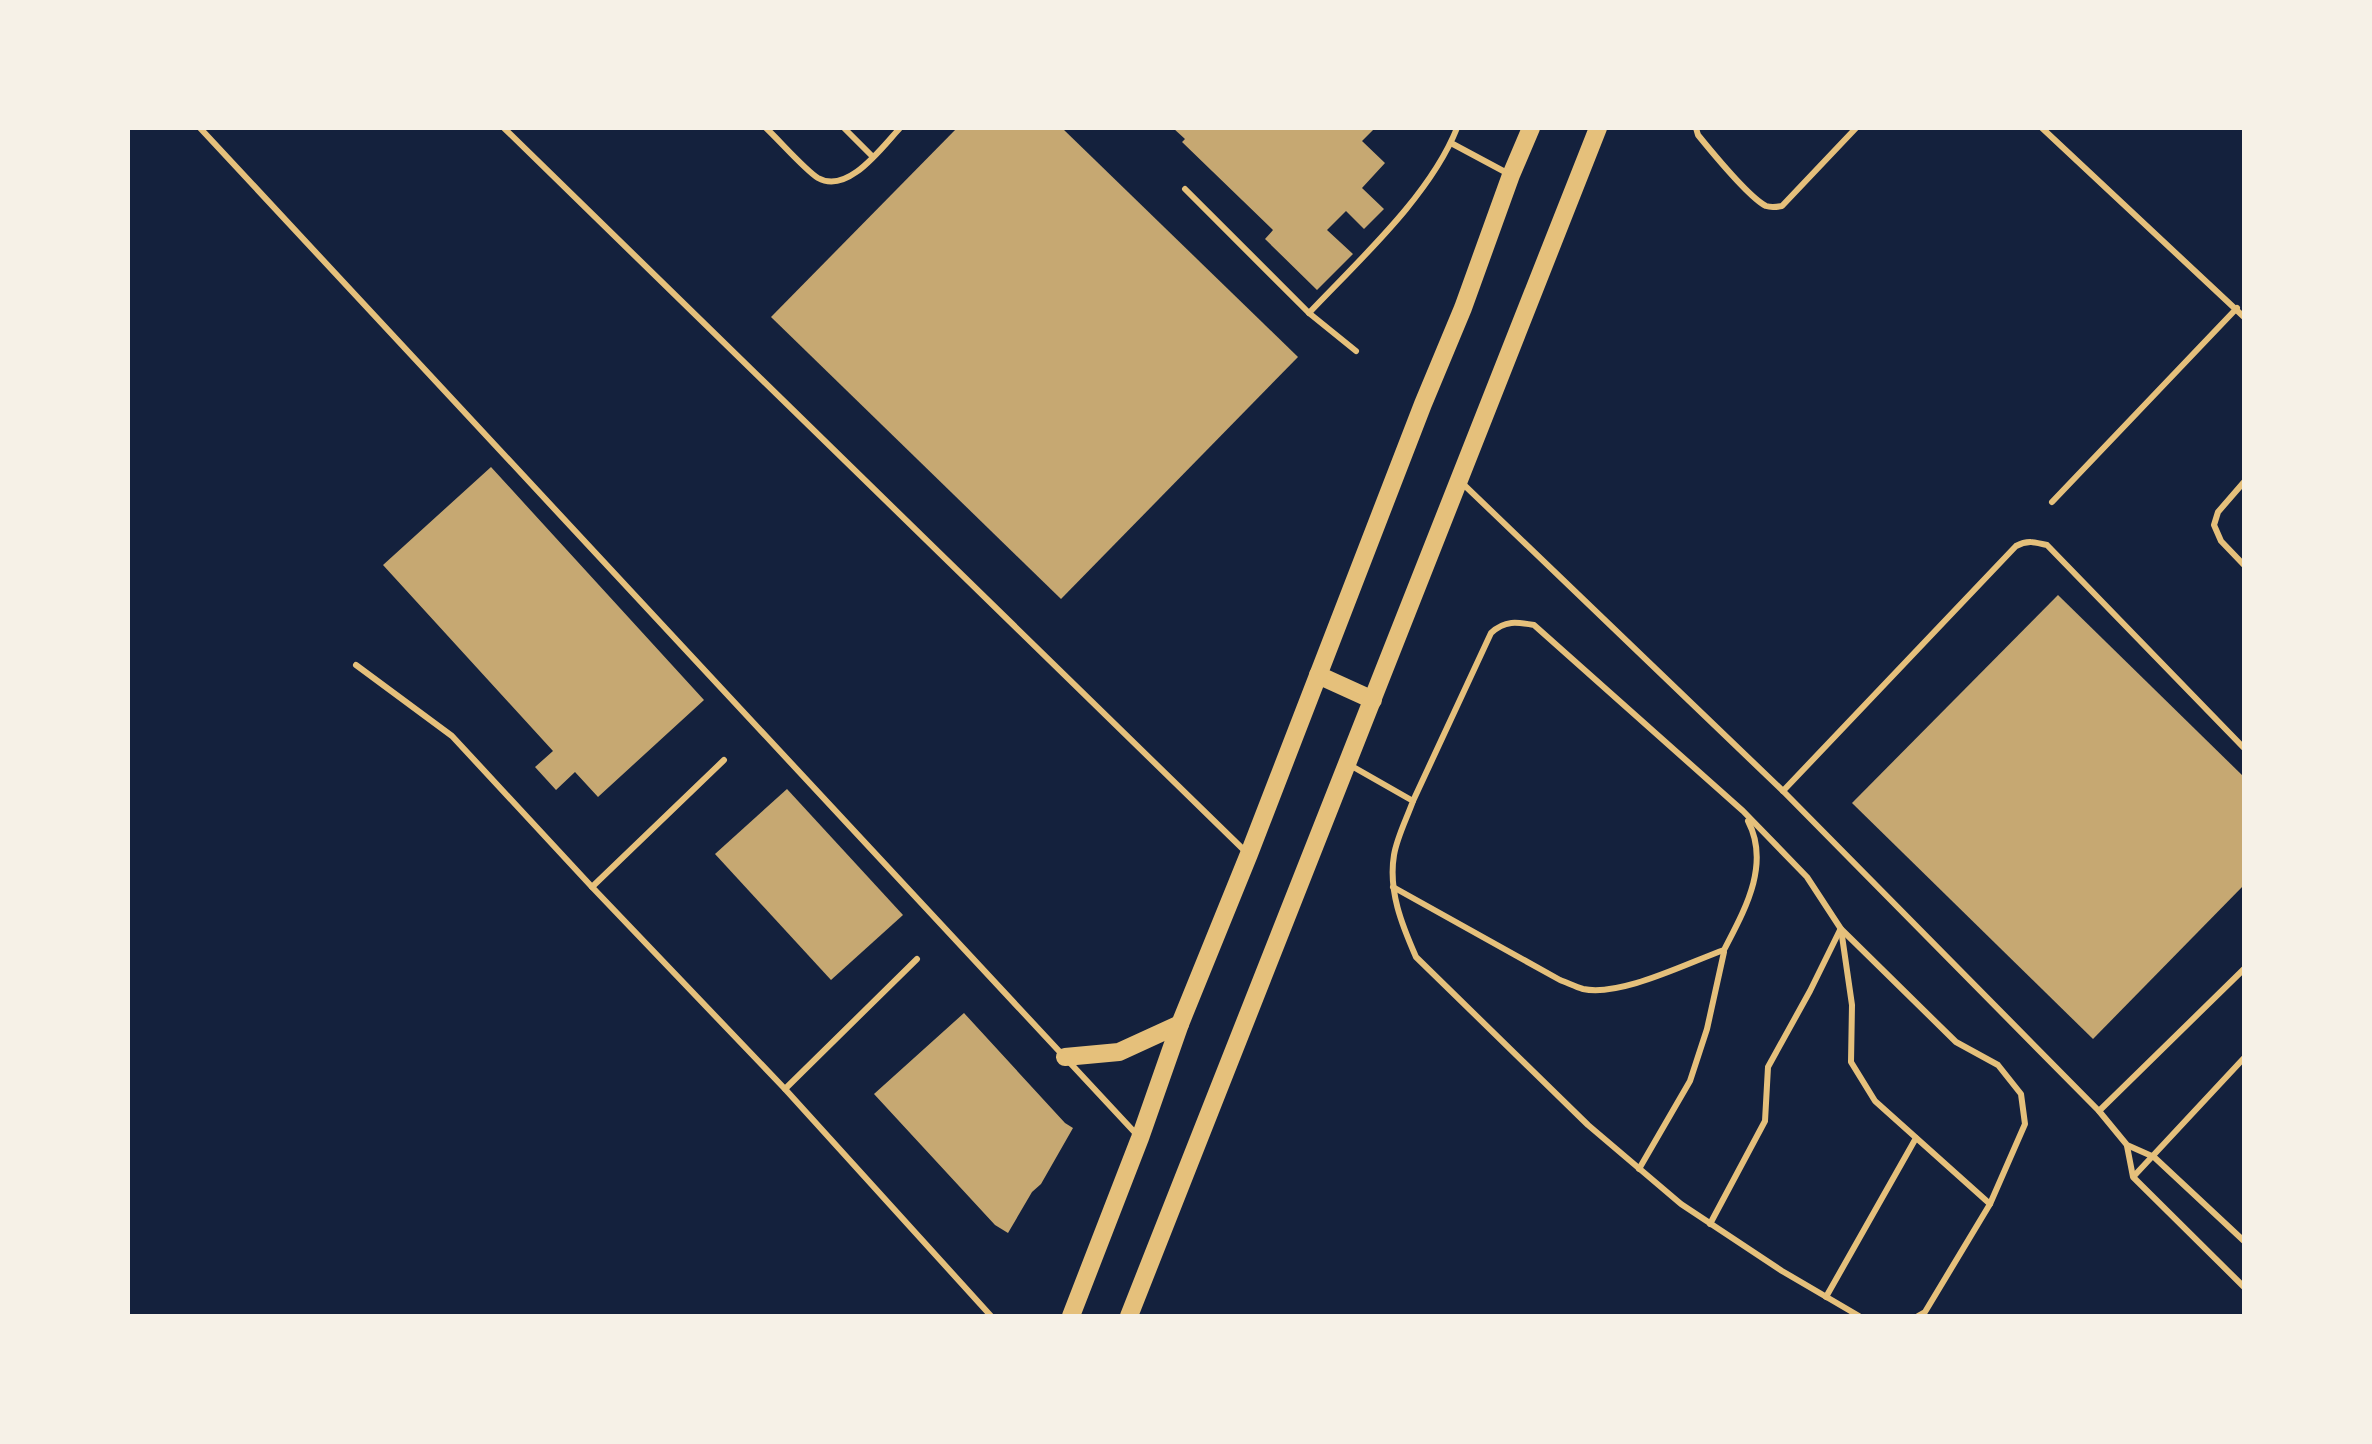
<svg xmlns="http://www.w3.org/2000/svg" width="2372" height="1444" font-family="Karla,sans-serif">
<rect width="100%" height="100%" fill="#14213d"/>
<g fill="#c6a872">
<polygon points="957,128 1062,128 1298,357 1061,599 771,317"/>
<polygon points="1173,128 1375,128 1362,141 1385,163 1362,188 1384,209 1364,229 1346,211 1327,230 1353,254 1317,290 1265,239 1273,230 1182,142 1185,139"/>
<polygon points="491,467 704,700 598,797 575,772 556,790 535,767 553,751 383,565"/>
<polygon points="2058,595 2244,777 2244,885 2093,1039 1852,803"/>
<polygon points="787,789 903,915 831,980 715,854"/>
<polygon points="964,1013 1065,1123 1073,1128 1041,1184 1032,1192 1008,1233 995,1225 874,1094"/>
</g>
<g fill="none" stroke-linecap="round" stroke-linejoin="round">
<g stroke="#e5c07b" stroke-width="6">
<polyline points="200,128 1139,1137"/>
<polyline points="504,128 1247,853"/>
<path d="M766,128c13,12 39,42 52,50 30,17 64,-31 82,-50"/>
<polyline points="844,128 873,157"/>
<path d="M1696,128l2,7c13,16 52,63 68,71 6,2 10,1 16,0l74,-78"/>
<polyline points="2042,128 2244,317"/>
<polyline points="1451,143 1507,173"/>
<polyline points="1185,189 1309,313 1356,351"/>
<path d="M1309,313c50,-53 121,-117 148,-185"/>
<polyline points="1460,481 1783,791 2099,1111 2127,1145 2154,1157 2244,1241"/>
<polyline points="2244,482 2218,512 2214,525 2221,541 2244,565"/>
<polyline points="2052,502 2237,308"/>
<polyline points="356,665 452,736 592,887 785,1089 991,1316"/>
<path d="M1348,764l65,37c-6,17 -16,36 -19,54 -6,36 8,70 22,102l172,168 93,79 101,67 77,45"/>
<path d="M1783,791l233,-245c11,-6 19,-4 31,-1l197,203"/>
<path d="M1413,801l78,-168c14,-13 26,-11 43,-8l209,186 64,66 34,52 115,113 42,23 23,29 4,30 -35,80 -65,108 -7,4"/>
<polyline points="592,887 724,760"/>
<path d="M1393,887l167,93c8,3 16,7 23,9 38,8 104,-26 141,-39 20,-39 47,-85 24,-129"/>
<polyline points="1841,929 1852,1005 1851,1062 1875,1101 1990,1204"/>
<polyline points="785,1089 917,959"/>
<polyline points="2099,1111 2244,969"/>
<polyline points="2127,1146 2133,1177 2244,1287"/>
<polyline points="1639,1169 1690,1081 1707,1029 1724,952"/>
<polyline points="2134,1176 2244,1058"/>
<polyline points="1710,1224 1765,1121 1768,1067 1810,991 1840,930"/>
<polyline points="1826,1297 1916,1138"/>
</g>
<g stroke="#e5c07b" stroke-width="18">
<polyline points="1318,675 1373,700"/>
<polyline points="1065,1057 1119,1052 1180,1024"/>
<polyline points="1071,1316 1140,1138 1180,1024 1249,854 1423,404 1463,308 1511,175 1531,128"/>
<polyline points="1129,1316 1598,128"/>
</g>
</g>
<rect width="2372" height="1444" fill="none" stroke="#f6f1e7" stroke-width="260"/>
</svg>
